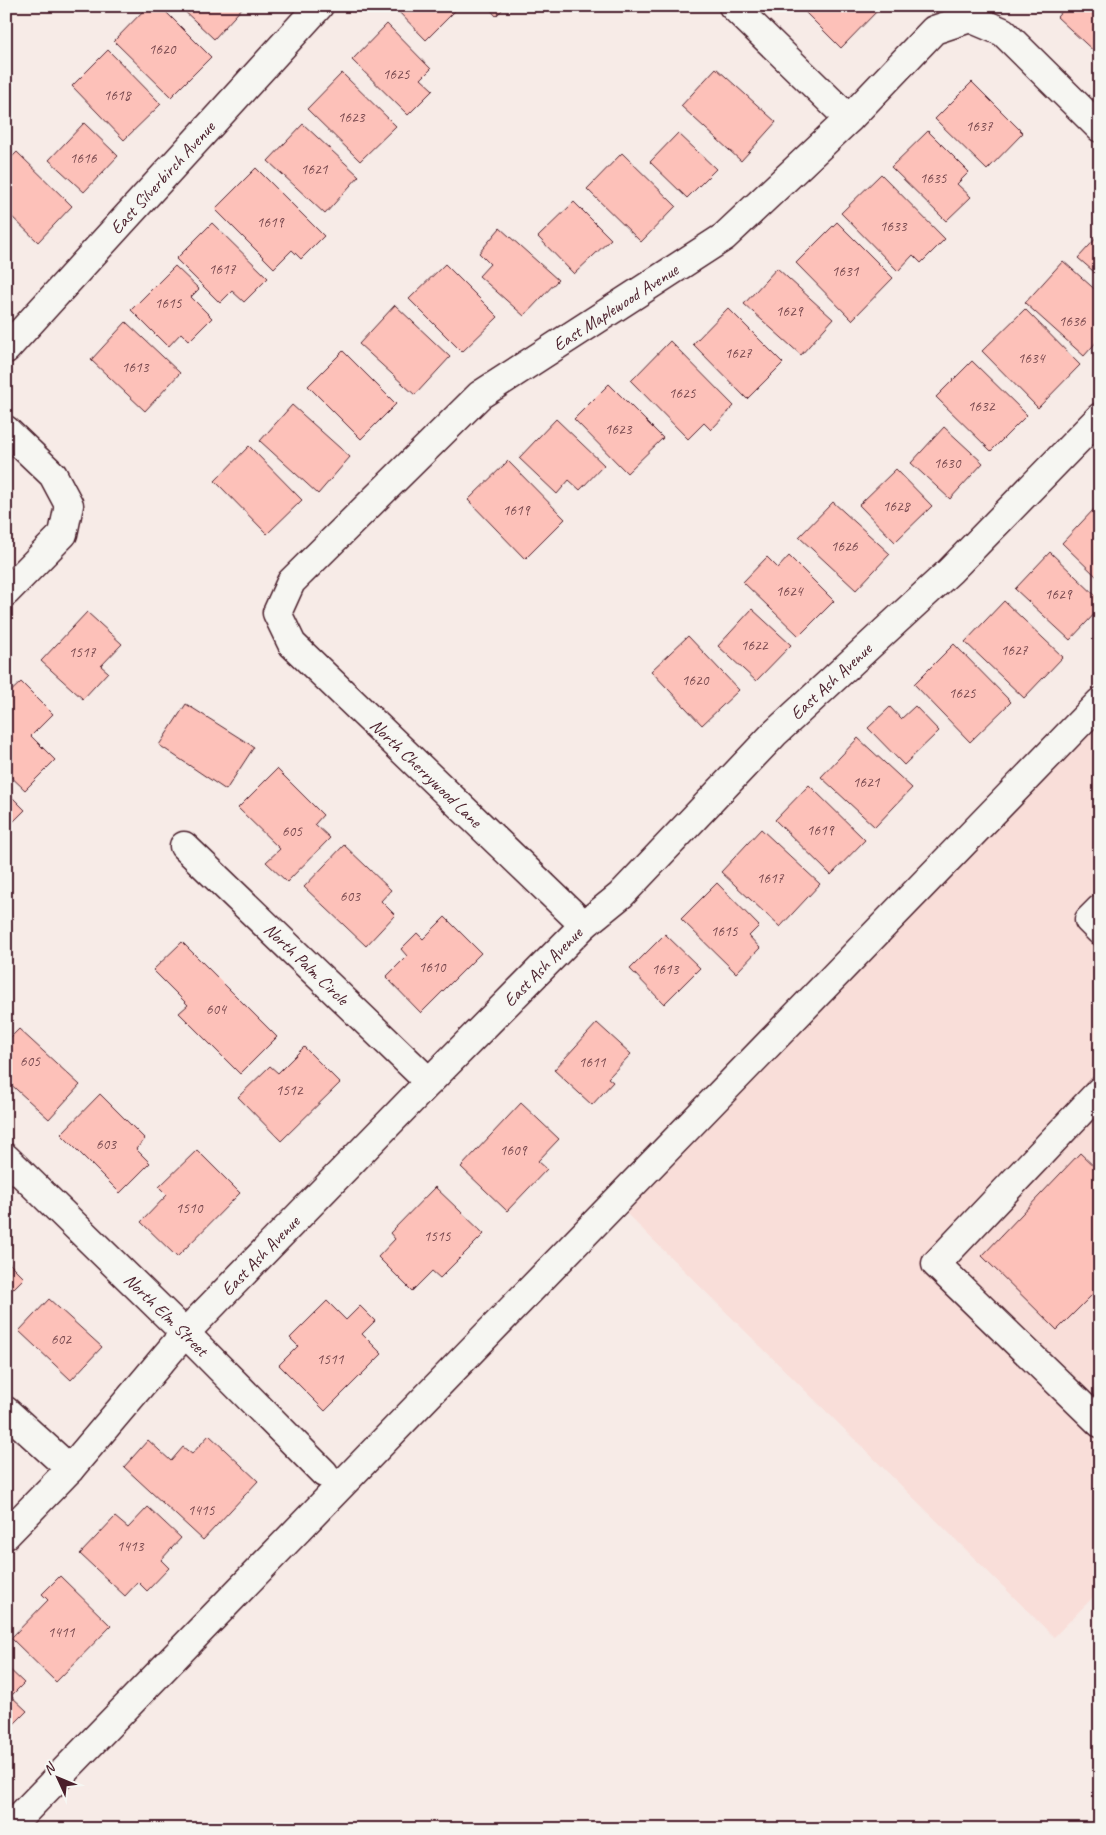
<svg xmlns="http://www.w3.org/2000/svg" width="1106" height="1835" font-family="Caveat,sans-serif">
<rect width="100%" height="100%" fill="#f7ebe7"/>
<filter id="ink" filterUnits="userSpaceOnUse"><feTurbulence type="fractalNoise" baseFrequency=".02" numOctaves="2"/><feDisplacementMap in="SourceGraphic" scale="10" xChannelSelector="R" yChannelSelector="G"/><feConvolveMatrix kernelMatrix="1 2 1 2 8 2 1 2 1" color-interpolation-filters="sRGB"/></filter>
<g filter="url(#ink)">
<polygon fill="#f9ded9" points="1100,715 1100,1590 1054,1637 623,1210"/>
<g fill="#fdc1b9" stroke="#4a1f2b">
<polygon points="148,6 160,6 211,57 171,97 114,41"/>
<polygon points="179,6 244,6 214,39"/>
<polygon points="393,6 460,6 426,40"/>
<polygon points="487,6 506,6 496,16"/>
<polygon points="799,6 881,6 881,7 841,48"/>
<polygon points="1067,6 1100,6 1099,56 1057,17"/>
<polygon points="387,24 431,69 421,79 433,90 408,115 352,60"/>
<polygon points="108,50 161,104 124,140 72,86"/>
<polygon points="716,68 776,122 741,161 681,106"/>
<polygon points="342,73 396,126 360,161 307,109"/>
<polygon points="972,82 1023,133 987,170 935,119"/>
<polygon points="84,123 118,156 84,192 49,160"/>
<polygon points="303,124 359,176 325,214 268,161"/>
<polygon points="928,131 969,172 957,184 971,197 946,221 891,167"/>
<polygon points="678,133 716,169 687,198 650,162"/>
<polygon points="17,152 72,206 38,242 6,211 6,163"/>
<polygon points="622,153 676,206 641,242 587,189"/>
<polygon points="256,168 324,236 301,259 292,250 274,268 215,209"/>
<polygon points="881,174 945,239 921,263 913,255 898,271 841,213"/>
<polygon points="574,202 611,239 574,274 538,237"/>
<polygon points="837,222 893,278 852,320 796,263"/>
<polygon points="212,223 268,278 244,302 232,291 220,303 176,259"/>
<polygon points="500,228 558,280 524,316 479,276 490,264 479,253"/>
<polygon points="1100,234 1100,277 1078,258"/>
<polygon points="1063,261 1100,294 1100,338 1084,356 1025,303"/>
<polygon points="445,264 498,317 462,352 409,299"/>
<polygon points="175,266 199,289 191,297 212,318 189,341 181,333 168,347 131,310"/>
<polygon points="777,268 833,319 801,355 744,304"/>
<polygon points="395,305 450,357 415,395 359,344"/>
<polygon points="728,308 783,363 747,399 693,344"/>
<polygon points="1025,309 1080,365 1038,408 982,351"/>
<polygon points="126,322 180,373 145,411 91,360"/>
<polygon points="670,341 734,406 711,430 704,423 688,439 631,381"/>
<polygon points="343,351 396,404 361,439 308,386"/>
<polygon points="972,361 1027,415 991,451 936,397"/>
<polygon points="609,384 663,438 627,473 574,419"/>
<polygon points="292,405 350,457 318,494 260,441"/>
<polygon points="556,419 604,465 580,490 569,480 557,494 519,458"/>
<polygon points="944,427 983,463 950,499 911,463"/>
<polygon points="249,446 302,500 267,534 215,481"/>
<polygon points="508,461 565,519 525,559 468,500"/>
<polygon points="896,469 932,506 895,542 859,505"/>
<polygon points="833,502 890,554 856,590 799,537"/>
<polygon points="1096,507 1100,510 1100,580 1062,543"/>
<polygon points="1050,552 1100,600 1100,608 1070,640 1015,589"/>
<polygon points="789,556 834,601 799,636 743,582 767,557 778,568"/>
<polygon points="1004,601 1063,657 1024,698 965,642"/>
<polygon points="752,609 791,645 756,681 718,646"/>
<polygon points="87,612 122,644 101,666 108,672 83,699 41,661"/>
<polygon points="688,636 739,690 702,725 651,671"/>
<polygon points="954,644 1011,702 970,742 914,684"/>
<polygon points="21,682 53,714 31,736 55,760 25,790 6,772 6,696"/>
<polygon points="186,704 254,747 226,790 159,745"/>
<polygon points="915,706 939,731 904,765 868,728 890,707 901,719"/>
<polygon points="858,738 912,788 875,827 821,777"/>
<polygon points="277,769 323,815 315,824 330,838 287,882 266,862 280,849 238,808"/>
<polygon points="809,785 865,840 831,875 775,820"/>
<polygon points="6,791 25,810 13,822 6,815"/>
<polygon points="761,829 820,884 780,927 721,872"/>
<polygon points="344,845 391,890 381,901 395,915 366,946 304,887"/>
<polygon points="717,883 759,926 749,936 760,948 736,973 681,919"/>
<polygon points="445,917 481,953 421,1013 386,977 407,956 401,949 417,933 423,939"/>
<polygon points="665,934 700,968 664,1004 630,969"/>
<polygon points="182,942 277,1037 240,1074 179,1013 188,1005 153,970"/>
<polygon points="597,1023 631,1054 608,1078 613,1082 592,1105 554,1070"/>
<polygon points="19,1029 80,1085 49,1119 6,1080 6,1042"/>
<polygon points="304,1047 340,1083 281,1141 238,1097 270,1066 278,1073"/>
<polygon points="100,1094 145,1139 136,1149 150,1163 120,1193 61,1134"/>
<polygon points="521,1103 559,1139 538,1161 547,1169 507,1211 461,1167"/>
<polygon points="197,1150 240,1193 177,1257 141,1222 167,1195 159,1187"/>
<polygon points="1080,1153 1100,1172 1100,1287 1057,1330 982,1256"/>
<polygon points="435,1187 484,1234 440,1278 432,1271 412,1291 378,1257 395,1239 390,1233"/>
<polygon points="6,1260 24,1278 6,1296"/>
<polygon points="49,1299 102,1347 71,1380 19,1331"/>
<polygon points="327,1301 346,1320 360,1306 375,1321 362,1334 382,1354 325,1411 279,1365 298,1346 290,1338"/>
<polygon points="209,1435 258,1481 203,1540 124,1467 148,1440 171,1461 183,1447 192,1454"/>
<polygon points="148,1507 181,1538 161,1560 169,1568 147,1591 138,1582 125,1596 80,1554 115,1517 128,1528"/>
<polygon points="60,1576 111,1626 56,1682 11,1638 48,1600 42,1594"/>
<polygon points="6,1666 24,1683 11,1696 27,1711 6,1732"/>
</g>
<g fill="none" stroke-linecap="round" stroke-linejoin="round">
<g stroke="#4a1f2b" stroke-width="31">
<g id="minor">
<polyline points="733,6 849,119"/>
<path id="s1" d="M6,349l313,-343"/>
<polyline points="6,430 53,475 69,505 63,534 6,592"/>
<path id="s2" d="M184,846l245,236"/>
<polyline points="1100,909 1089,920 1100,931"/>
<path id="s3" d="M584,925l-292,-281 -15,-31 14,-31 189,-187 244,-158 125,-118 85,-89 36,-12 33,14 97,96"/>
<polyline points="1100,1091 936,1264 1100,1423"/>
<path id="s4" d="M6,1158l179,175 139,140"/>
<polyline points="6,1411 70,1469"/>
<path id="s5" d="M6,1535l64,-66 115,-136 244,-251 155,-157 37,-30 153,-161 176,-163 150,-154"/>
<polyline points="8,1829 1100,702"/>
</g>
</g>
<use href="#minor" stroke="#f6f6f2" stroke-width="28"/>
</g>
</g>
<g text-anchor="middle" stroke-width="4" stroke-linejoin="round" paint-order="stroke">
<g font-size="15" fill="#77484e">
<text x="162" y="54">1620</text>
<text x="396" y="79">1625</text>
<text x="117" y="100">1618</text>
<text x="351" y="122">1623</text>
<text x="979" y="131">1637</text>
<text x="83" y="163">1616</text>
<text x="314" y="174">1621</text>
<text x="933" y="183">1635</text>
<text x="270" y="227">1619</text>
<text x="893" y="231">1633</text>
<text x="222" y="274">1617</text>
<text x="845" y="276">1631</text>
<text x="168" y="308">1615</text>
<text x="789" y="316">1629</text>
<text x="1072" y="326">1636</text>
<text x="738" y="358">1627</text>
<text x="1031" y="363">1634</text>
<text x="135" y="372">1613</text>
<text x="682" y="398">1625</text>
<text x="981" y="411">1632</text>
<text x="618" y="434">1623</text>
<text x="947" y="468">1630</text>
<text x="896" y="511">1628</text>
<text x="516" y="515">1619</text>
<text x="844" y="551">1626</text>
<text x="789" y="596">1624</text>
<text x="1058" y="599">1629</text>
<text x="754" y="650">1622</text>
<text x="1014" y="655">1627</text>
<text x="82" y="657">1517</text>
<text x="695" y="685">1620</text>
<text x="962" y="698">1625</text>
<text x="866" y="787">1621</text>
<text x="820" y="835">1619</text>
<text x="292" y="836">605</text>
<text x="770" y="883">1617</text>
<text x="350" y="901">603</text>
<text x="724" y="936">1615</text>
<text x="432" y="972">1610</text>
<text x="665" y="974">1613</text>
<text x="216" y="1014">604</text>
<text x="30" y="1066">605</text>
<text x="592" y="1067">1611</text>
<text x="289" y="1095">1512</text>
<text x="106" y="1149">603</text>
<text x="513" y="1155">1609</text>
<text x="189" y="1213">1510</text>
<text x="437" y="1241">1515</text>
<text x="61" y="1344">602</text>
<text x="330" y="1364">1511</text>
<text x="201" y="1515">1415</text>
<text x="130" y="1551">1413</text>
<text x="61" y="1637">1411</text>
</g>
<g font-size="18" fill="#4a1f2b" stroke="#f6f6f2">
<text dy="6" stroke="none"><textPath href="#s1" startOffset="232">East Silverbirch Avenue</textPath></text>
<text dy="6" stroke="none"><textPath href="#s3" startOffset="901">East Maplewood Avenue</textPath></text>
<text dy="6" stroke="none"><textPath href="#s5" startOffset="1188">East Ash Avenue</textPath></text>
<text transform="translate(426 773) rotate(44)" y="6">North Cherrywood Lane</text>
<text dy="6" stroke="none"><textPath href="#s2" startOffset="170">North Palm Circle</textPath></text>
<text dy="6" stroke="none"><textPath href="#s5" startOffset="782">East Ash Avenue</textPath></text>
<text dy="6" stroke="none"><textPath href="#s5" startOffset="378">East Ash Avenue</textPath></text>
<text dy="6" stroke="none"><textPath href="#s4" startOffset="224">North Elm Street</textPath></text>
</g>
</g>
<rect width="1106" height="1835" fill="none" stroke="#f6f6f2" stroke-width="25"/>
<rect x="12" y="12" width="1081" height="1810" fill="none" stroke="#4a1f2b" stroke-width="2" filter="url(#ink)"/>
<g transform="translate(58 1778) rotate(314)" stroke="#f6f6f2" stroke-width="4" paint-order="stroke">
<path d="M0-4L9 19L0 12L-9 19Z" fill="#4a1f2b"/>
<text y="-8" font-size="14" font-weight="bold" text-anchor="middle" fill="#4a1f2b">N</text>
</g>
</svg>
